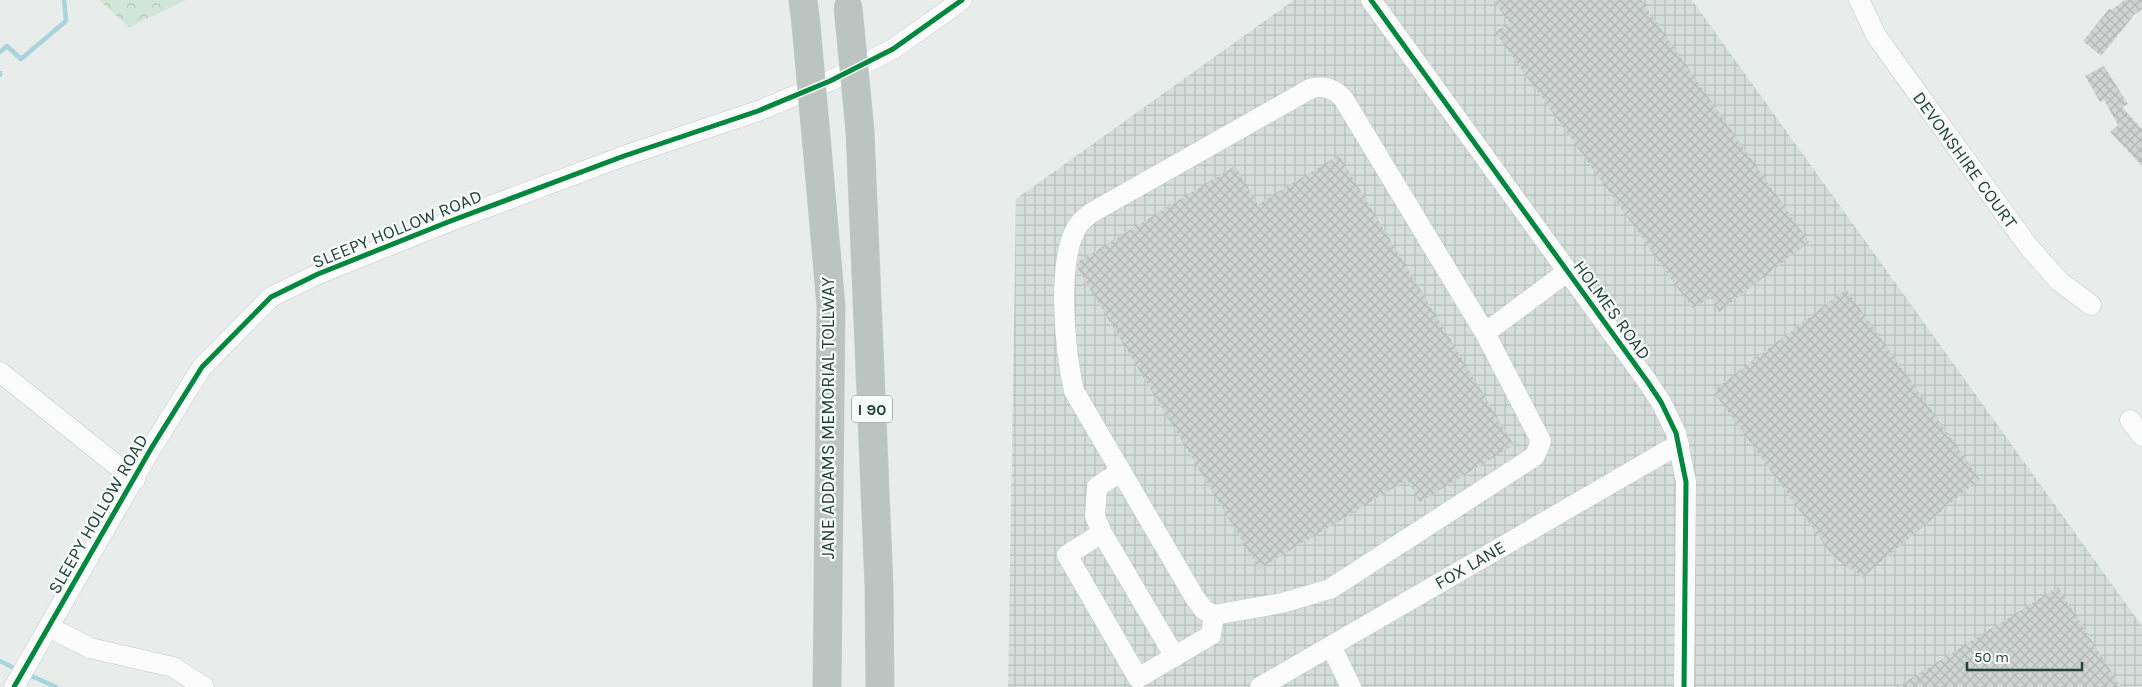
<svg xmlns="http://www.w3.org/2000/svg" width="2142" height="687" font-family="Karla,sans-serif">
<defs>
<pattern id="industrial-grid" width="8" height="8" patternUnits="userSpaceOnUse" patternTransform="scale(1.25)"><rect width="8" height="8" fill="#d6dedb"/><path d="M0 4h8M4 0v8" fill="none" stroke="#b8c0bd"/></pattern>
<pattern id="forest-crowns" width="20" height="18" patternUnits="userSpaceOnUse" patternTransform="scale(1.25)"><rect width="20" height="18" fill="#d1e6d8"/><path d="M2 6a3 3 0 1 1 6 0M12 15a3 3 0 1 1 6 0" fill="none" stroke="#b3c6ba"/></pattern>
<pattern id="building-cross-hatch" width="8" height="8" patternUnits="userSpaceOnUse" patternTransform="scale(1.25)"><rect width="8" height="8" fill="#cfd4d2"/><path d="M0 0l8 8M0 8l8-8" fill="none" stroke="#b2b7b5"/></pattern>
</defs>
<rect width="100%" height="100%" fill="#e8edeb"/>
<polygon fill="url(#industrial-grid)" points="1294,0 1692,0 2142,626 2142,687 1008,687 1016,199"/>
<polygon fill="url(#forest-crowns)" points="99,0 186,0 129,27"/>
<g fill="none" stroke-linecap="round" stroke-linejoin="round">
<g stroke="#a9d4db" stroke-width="4.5">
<polyline points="0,52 7,46 21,59 66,21 64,0"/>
<polyline points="0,73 0,75"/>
<polyline points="0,661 18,670"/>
<polyline points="27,674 56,687"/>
</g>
</g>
<g fill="url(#building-cross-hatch)">
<polygon points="1493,0 1641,0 1809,242 1719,312 1711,298 1692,308 1495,32 1510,23"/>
<polygon points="2125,0 2142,0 2142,9 2134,15 2101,56 2083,41 2109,9 2111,10"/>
<polygon points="2104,66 2128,104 2122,107 2142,129 2142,166 2110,132 2118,125 2104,100 2100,102 2085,76"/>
<polygon points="1339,155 1514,445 1420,502 1407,480 1259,569 1078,269 1078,264 1079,261 1235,166 1258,204"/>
<polygon points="1846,289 1980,479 1863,577 1834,558 1713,391"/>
<polygon points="2058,587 2121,687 1897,687"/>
</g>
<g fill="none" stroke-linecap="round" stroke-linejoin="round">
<g stroke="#c5cac8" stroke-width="21">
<g id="minor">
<polyline points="1371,0 1647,381 1661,402 1676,433 1686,482 1684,687"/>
<polyline points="1859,0 1877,37 2028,246 2059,281 2091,305"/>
<path d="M1485,333l-142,-235c-9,-9 -21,-14 -33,-9l-219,124c-5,4 -11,8 -14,14 -21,35 -12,124 -3,164l121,207 9,12 10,5 68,-12 48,-14 205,-133 6,-15 -56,-108 82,-61"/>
<polyline points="0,372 135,480"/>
<polyline points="2130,420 2142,436"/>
<polyline points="1102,533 1095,516 1097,487 1120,472"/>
<polyline points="49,627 90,648 173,667 204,687"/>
<polyline points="1331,646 1351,687"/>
<polyline points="1175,657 1102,533 1067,555 1138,678 1211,635 1214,615"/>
<polyline points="14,687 152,447 202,367 271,297 318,274 448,222 624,156 758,111 830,81 893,49 962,0"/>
<polyline points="1260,687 1679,444"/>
</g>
</g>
<g stroke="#c3ccc9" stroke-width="29">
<g id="highway">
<polyline points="803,0 806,25"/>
<polyline points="860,131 879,586 880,687"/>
<polyline points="817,147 831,306 827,687"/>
</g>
</g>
<use href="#minor" stroke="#fcfcfc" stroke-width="20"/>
<use href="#highway" stroke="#bcc4c2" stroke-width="28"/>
<g stroke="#c3ccc9" stroke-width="29" stroke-linecap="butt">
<g id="highway-bridge">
<polyline points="848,7 860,131"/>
<polyline points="806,25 817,147"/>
</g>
</g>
<use href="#highway-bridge" stroke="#bcc4c2" stroke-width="28"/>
<g stroke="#f7fbf9" stroke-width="8">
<g id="cycleway">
<polyline points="1371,0 1647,381 1661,402 1676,433 1686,482 1684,687"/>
<polyline points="14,687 152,447 202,367 271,297 318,274 448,222 624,156 758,111 830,81 893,49 962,0"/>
</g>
</g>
<use href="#cycleway" stroke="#00873e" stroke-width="5"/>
</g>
<g text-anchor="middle" stroke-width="4.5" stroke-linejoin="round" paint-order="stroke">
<rect fill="#f7fbf9" stroke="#637a73" stroke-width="1" x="852" y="395.5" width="40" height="27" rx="4"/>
<g font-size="16" font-weight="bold" fill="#24423a">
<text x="872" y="415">I 90</text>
</g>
<g font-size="18" fill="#24423a" stroke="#f7fbf9">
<text transform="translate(1965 160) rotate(54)" y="6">DEVONSHIRE COURT</text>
<text transform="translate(397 229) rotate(-22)" y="6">SLEEPY HOLLOW ROAD</text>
<text transform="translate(1612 310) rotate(54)" y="6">HOLMES ROAD</text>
<text transform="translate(828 418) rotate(-90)" y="6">JANE ADDAMS MEMORIAL TOLLWAY</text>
<text transform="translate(98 514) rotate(-60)" y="6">SLEEPY HOLLOW ROAD</text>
<text transform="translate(1470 565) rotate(-30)" y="6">FOX LANE</text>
</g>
</g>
<path d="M1967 662v8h115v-8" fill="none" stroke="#24423a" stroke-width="2.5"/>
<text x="1974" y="662" font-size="15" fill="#24423a" stroke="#f7fbf9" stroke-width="4" paint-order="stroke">50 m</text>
</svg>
